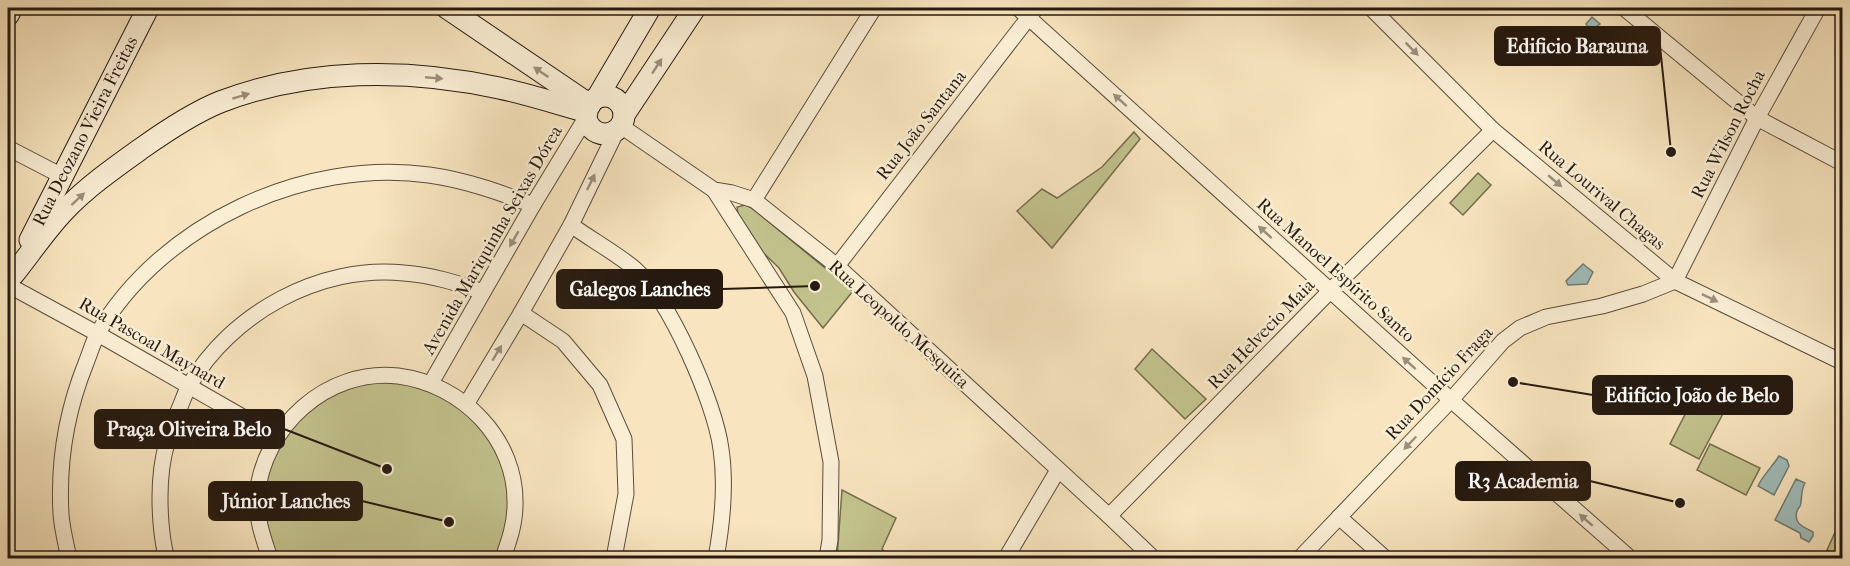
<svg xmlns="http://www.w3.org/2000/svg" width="1850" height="566" font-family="'IM FELL French Canon',serif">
<rect width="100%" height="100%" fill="#f8e5bf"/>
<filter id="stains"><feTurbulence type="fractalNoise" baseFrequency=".00333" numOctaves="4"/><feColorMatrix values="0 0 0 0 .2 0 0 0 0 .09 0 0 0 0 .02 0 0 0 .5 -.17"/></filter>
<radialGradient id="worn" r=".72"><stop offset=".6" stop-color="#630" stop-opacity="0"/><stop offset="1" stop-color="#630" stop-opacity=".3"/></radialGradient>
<g fill="#c3c38e" stroke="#746e4f" stroke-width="1.5">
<polygon points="1134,132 1140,139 1052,248 1017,211 1042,189 1057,198 1102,167"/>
<polygon points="1478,173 1491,185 1463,215 1450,203"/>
<polygon points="745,205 752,208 853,291 823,328 794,292 779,268 741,231 737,207"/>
<polygon points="1152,349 1206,399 1185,419 1135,369"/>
<polygon points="374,381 413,383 450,397 480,422 501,455 511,492 509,531 498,558 276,558 264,526 264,483 279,443 304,412 336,391"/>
<polygon points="1697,391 1727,406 1699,459 1670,444"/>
<polygon points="1710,444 1760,468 1746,495 1697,470"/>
<polygon points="842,490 896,518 882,549 888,555 886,558 837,558"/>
<polygon points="1842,517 1842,558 1827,550"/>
</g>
<g fill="#a0bdba" stroke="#6f7c76" stroke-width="1.5">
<polygon points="1592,17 1600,24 1596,27 1604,35 1604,41 1600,43 1604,49 1594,49 1591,44 1593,40 1585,33 1588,27 1586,24"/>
<polygon points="1583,264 1593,272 1587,284 1568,285 1566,281"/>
<path d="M1779,456l8,4 2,6 -15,29 -16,-9c5,-11 14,-19 21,-30z"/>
<path d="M1796,479l9,4c-4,7 -3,11 -4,19 -1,8 -1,2 -4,9 -4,13 7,16 16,21v4l-4,6 -8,-4 -1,-5 -25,-13z"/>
</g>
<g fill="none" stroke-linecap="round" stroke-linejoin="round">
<g stroke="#5a4d3c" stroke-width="17">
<g id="street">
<polyline points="1018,8 1451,400 1630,558"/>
<polyline points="1371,8 1493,130 1675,281 1842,362"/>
<polyline points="1624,8 1757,118 1842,163"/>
<polyline points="621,126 714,190 732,193 754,200 837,266 1109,516 1153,558"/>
<polyline points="8,148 62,176"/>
<polyline points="714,190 793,313 815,376 831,462 830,540 827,558"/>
<polyline points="754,200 874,8"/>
<path d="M571,225c21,15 45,28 64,44 35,31 80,134 86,180 5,34 1,76 -5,109"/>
<polyline points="837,266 1036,8"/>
<polyline points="8,285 98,334 276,436"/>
<polyline points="521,313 563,341 600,385 624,439 626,494 614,558"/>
<polyline points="431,383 533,205 587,116"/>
<polyline points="467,403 521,313 571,225 617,130"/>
<polyline points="1109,516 1330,291 1493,130"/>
<polyline points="1339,517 1385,558"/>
<path d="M69,558c-3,-14 -7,-29 -8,-44 -3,-52 6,-104 25,-151 4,-10 7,-21 12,-30 64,-109 206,-175 331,-158 36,5 70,17 104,30"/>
<path d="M167,558c-4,-11 -5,-23 -6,-35 -3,-39 0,-71 15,-107 5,-10 8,-21 13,-30 41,-72 131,-122 215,-113 28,2 53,10 79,19"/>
<path d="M270,558c-7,-20 -14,-40 -13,-62 6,-69 70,-128 141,-120 64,8 119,63 117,129 0,19 -6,36 -12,53"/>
<polyline points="1006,558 1058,470"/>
<polyline points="1300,558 1451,400 1503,341 1520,328 1546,317 1602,306 1643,294 1675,281 1757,118 1818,8"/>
</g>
</g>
<g stroke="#261a10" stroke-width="23">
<g id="secondary">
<polyline points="447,8 590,105"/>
<polyline points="8,15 12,8"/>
<circle cx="605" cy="115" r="19"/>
<polyline points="597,98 650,8"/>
<polyline points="624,115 695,8"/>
<polyline points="30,240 148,8"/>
<path d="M13,275c17,-21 32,-44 51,-64 23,-24 50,-43 78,-63 24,-17 51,-35 78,-46 88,-34 188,-34 279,-14 29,6 59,16 88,24"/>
</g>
</g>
<use href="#street" stroke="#faeed5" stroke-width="15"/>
<use href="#secondary" stroke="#faeed5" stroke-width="21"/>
</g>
<defs><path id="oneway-solid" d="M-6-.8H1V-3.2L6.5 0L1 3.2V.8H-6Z" transform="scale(1.5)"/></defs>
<g fill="#9b8f7c">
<use href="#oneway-solid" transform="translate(1412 49) rotate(45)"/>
<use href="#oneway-solid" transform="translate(657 66) rotate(-57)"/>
<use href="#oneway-solid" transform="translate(541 72) rotate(-146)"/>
<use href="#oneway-solid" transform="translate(434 78) rotate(5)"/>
<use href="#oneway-solid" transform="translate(241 96) rotate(-17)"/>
<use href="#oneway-solid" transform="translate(1120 100) rotate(-138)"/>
<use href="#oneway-solid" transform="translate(1555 181) rotate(40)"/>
<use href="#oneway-solid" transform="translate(591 182) rotate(-64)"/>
<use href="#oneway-solid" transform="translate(78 199) rotate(-43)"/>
<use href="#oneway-solid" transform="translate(1265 232) rotate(-138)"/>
<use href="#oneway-solid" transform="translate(514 239) rotate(120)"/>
<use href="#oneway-solid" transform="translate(1710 298) rotate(26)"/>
<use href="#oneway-solid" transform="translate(497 353) rotate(-59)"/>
<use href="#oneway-solid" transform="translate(1409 363) rotate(-138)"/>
<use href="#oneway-solid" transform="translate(1410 443) rotate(134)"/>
<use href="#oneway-solid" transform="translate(1586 520) rotate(-139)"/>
</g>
<g text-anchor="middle" stroke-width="5" stroke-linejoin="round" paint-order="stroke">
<g font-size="18" fill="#261a10" stroke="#faeed5">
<text transform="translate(921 125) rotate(-52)" y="6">Rua João Santana</text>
<text transform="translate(85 131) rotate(-63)" y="6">Rua Deozano Vieira Freitas</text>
<text transform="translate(1728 134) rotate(-63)" y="6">Rua Wilson Rocha</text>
<text transform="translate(1602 195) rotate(40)" y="6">Rua Lourival Chagas</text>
<text transform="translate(492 240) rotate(-60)" y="6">Avenida Mariquinha Seixas Dórea</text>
<text transform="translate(1336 270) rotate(42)" y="6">Rua Manoel Espírito Santo</text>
<text transform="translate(899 324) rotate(42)" y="6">Rua Leopoldo Mesquita</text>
<text transform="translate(1261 334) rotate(-46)" y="6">Rua Helvecio Maia</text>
<text transform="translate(152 343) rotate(30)" y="6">Rua Pascoal Maynard</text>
<text transform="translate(1439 383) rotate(-47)" y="6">Rua Domício Fraga</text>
</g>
</g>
<path fill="none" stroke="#261a10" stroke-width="2" d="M1671 152L1660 46M815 286L722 289M1513 382L1593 395M387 469L284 429M1680 503L1590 481M449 522L362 501"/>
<g fill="#261a10" stroke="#faeed5" stroke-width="2">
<circle cx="1671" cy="152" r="6"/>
<circle cx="815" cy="286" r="6"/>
<circle cx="1513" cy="382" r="6"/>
<circle cx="387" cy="469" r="6"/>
<circle cx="1680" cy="503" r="6"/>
<circle cx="449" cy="522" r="6"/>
</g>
<g fill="#261a10" stroke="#261a10" stroke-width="2">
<rect x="1495" y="27" width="165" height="38" rx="6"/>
<rect x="557" y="270" width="165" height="38" rx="6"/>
<rect x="1593" y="376" width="199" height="38" rx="6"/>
<rect x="95" y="410" width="189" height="38" rx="6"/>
<rect x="1456" y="462" width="134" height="38" rx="6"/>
<rect x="209" y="482" width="153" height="38" rx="6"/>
</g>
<g font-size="20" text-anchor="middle" font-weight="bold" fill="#fff">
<text x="1577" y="53">Edificio Barauna</text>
<text x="640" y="296">Galegos Lanches</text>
<text x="1692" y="402">Edifício João de Belo</text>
<text x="189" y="436">Praça Oliveira Belo</text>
<text x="1523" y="488">R3 Academia</text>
<text x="286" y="508">Júnior Lanches</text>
</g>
<rect width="1850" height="566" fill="none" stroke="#f8e5bf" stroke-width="30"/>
<rect x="9" y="9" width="1832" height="548" fill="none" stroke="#261a10" stroke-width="3"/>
<rect x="15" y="15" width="1820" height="536" fill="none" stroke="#261a10" stroke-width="1.5"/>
<rect width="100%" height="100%" filter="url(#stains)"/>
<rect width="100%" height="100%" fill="url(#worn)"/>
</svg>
